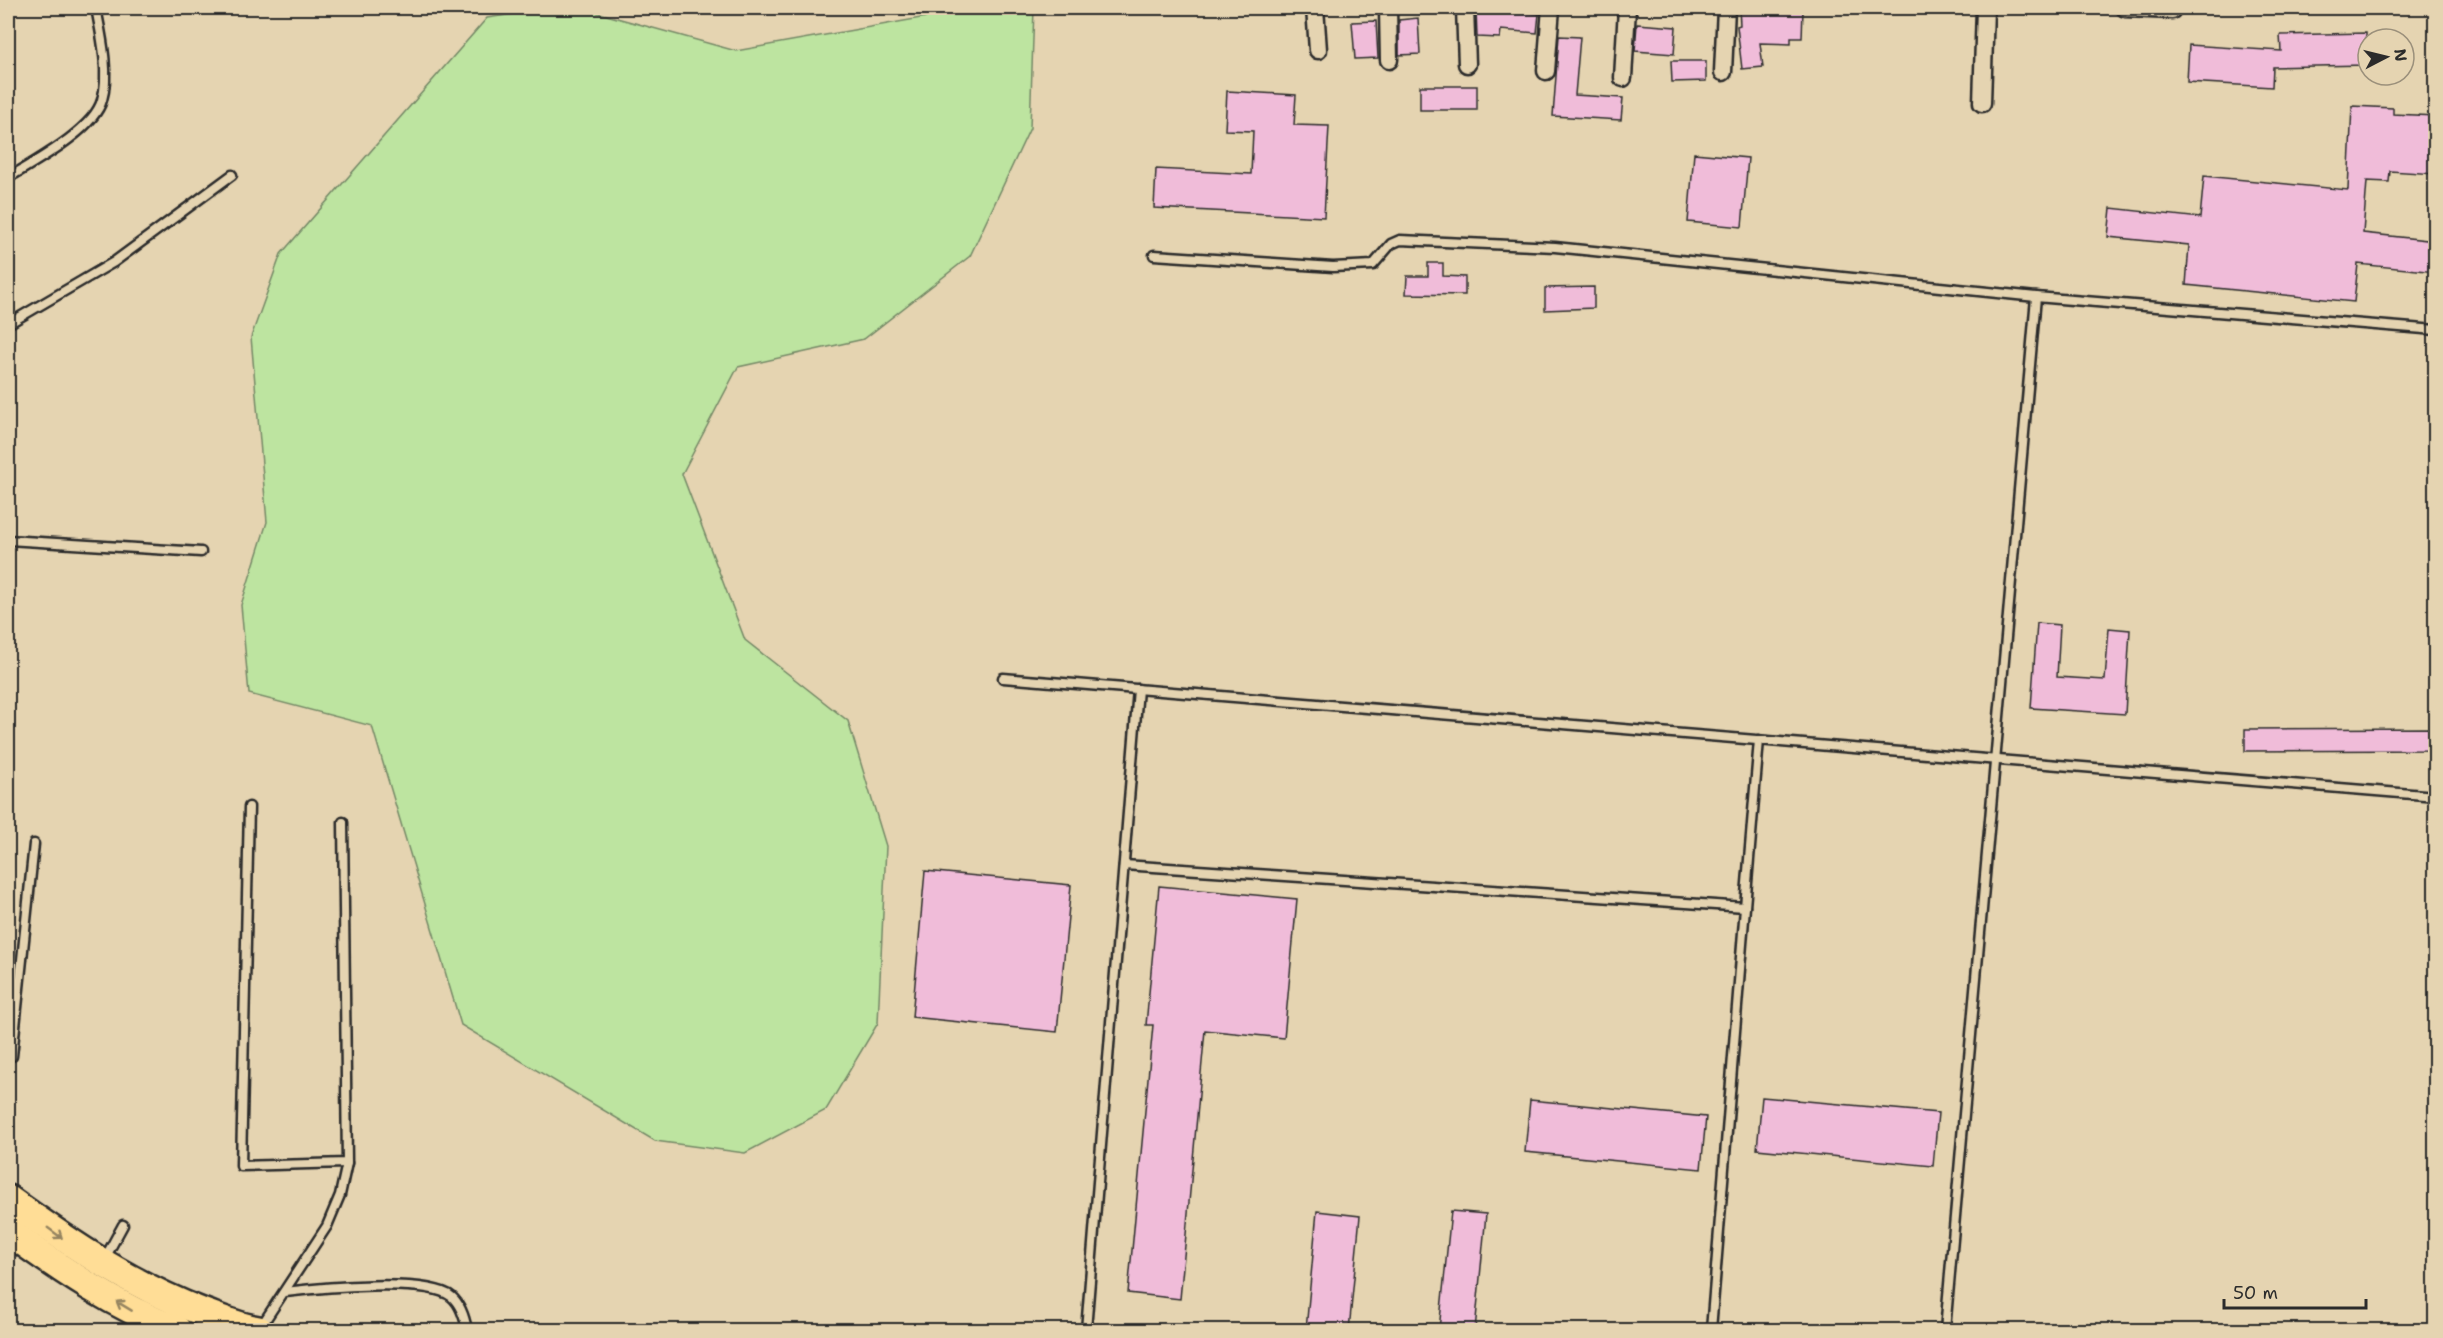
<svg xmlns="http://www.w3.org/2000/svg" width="2443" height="1338" font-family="'Shantell Sans',sans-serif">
<rect width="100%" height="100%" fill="#e5d4b1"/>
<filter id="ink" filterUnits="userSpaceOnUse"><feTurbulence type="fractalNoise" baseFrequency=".0167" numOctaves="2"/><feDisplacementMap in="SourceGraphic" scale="12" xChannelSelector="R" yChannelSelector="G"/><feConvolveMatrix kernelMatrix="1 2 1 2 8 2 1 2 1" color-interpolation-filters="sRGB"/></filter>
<g filter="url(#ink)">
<polygon fill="#bde4a0" stroke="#748866" stroke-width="1.5" points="555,8 581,8 736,51 977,8 1034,8 1030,128 970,256 864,339 738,367 682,474 745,640 848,721 886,846 878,1023 826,1110 745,1153 655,1141 461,1025 372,726 249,694 241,605 267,522 251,337 281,254 487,18"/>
<g fill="#f0bcd9" stroke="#2b2b2b" stroke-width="1.5">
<polygon points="1476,8 1539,14 1537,33 1501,30 1500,38 1477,37"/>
<polygon points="1739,8 1803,10 1802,38 1791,38 1791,44 1760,43 1763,67 1742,69 1737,26 1740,25"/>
<polygon points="1418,18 1420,54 1399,55 1399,20"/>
<polygon points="1376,21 1378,58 1355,59 1352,22"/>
<polygon points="1637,24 1676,27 1674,54 1635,51"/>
<polygon points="2366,33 2366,65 2273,67 2272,87 2187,82 2189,45 2281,51 2280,35"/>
<polygon points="1559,36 1580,37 1575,95 1623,98 1621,120 1553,116"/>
<polygon points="1671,61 1706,61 1706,81 1672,82"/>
<rect x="1420" y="86" width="57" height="24"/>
<polygon points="1227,91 1296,95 1294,125 1329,126 1324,217 1154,208 1156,169 1251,174 1253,131 1225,130"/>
<polygon points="2352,106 2393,108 2393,114 2436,116 2436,174 2390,171 2389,182 2367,181 2363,233 2436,241 2436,272 2358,264 2354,302 2186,285 2189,245 2108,237 2111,208 2200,218 2204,176 2348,190"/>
<polygon points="1694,153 1748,158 1742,227 1688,222"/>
<polygon points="1428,263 1443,263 1443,276 1465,277 1465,295 1406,294 1407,276 1428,276"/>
<polygon points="1594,287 1594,308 1545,310 1545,288"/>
<polygon points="2037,623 2060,625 2057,677 2105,680 2109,628 2130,630 2125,714 2031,708"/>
<polygon points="2436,728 2436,750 2245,751 2245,729"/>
<polygon points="925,871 1071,885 1057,1032 912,1017"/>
<polygon points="1159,886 1297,899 1284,1038 1205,1030 1180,1299 1128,1293 1153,1025 1146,1025"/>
<polygon points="1762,1097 1938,1113 1933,1166 1757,1149"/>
<polygon points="1530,1100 1706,1117 1701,1169 1525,1152"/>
<polygon points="1317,1211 1360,1216 1349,1330 1306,1330"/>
<polygon points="1451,1211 1486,1214 1475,1330 1439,1330"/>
</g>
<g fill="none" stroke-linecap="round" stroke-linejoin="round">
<g stroke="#2b2b2b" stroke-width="13">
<g id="service">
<path d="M8,178c26,-16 86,-48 94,-78 8,-27 -1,-66 -6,-92"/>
<polyline points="1154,255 1333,267 1373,265 1391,244 1400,240 1555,247 2036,297 2436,330"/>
<polyline points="8,324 114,262 232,175"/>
<polyline points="8,540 201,552"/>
<polyline points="1003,678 2436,796"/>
<polyline points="249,807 241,1166 347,1163 343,822"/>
<polyline points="1124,865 1745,907 1711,1330"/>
<polyline points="1745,907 1759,740"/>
<polyline points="8,1057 12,1056 34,844"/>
<polyline points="104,1260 123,1225"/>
<path d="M285,1292c33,-4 143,-15 167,5 9,8 13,22 15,33"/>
<polyline points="260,1328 327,1226 340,1195 347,1163"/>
<polyline points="1086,1330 1138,689"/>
<polyline points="1945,1330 2036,297"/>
</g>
</g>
<g stroke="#2b2b2b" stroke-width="21">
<g id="minor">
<polyline points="1315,8 1318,50"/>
<polyline points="1388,8 1389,60"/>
<polyline points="1465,8 1467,64"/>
<polyline points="2125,8 2172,10"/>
<polyline points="1546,71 1551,8"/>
<polyline points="1723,72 1726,8"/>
<polyline points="1623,78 1627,8"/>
<polyline points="1982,103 1985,8"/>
</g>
</g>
<g stroke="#2b2b2b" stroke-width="32">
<g id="primary">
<path d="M8,1199c63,45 121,85 194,113 19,7 37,15 57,18"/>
<path d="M8,1231c52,38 108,76 169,99"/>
</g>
</g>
<use href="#service" stroke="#e5d4b1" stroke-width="8"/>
<use href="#minor" stroke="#e5d4b1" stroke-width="16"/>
<use href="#primary" stroke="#ffdd96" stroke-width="27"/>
</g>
<defs><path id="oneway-shaft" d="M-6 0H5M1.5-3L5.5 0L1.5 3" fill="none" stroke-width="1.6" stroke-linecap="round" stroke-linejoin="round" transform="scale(1.5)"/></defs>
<g stroke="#958460">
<use href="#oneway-shaft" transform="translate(55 1233) rotate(36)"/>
<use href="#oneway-shaft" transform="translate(124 1306) rotate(-149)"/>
</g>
</g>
<rect width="2443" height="1338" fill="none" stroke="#e5d4b1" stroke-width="30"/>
<rect x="15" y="15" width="2413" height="1308" fill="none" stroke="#2b2b2b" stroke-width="2" filter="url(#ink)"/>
<g transform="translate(2386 57) rotate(83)"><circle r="28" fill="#e5d4b1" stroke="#9b907b" stroke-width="1.5"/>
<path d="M0-4.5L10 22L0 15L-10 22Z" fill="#2b2b2b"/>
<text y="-9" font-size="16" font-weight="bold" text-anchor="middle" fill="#2b2b2b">N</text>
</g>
<path d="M2224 1299v9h142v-9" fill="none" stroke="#2b2b2b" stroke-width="3"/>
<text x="2233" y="1299" font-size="18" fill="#2b2b2b" stroke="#e5d4b1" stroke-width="4.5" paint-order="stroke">50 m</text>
</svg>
